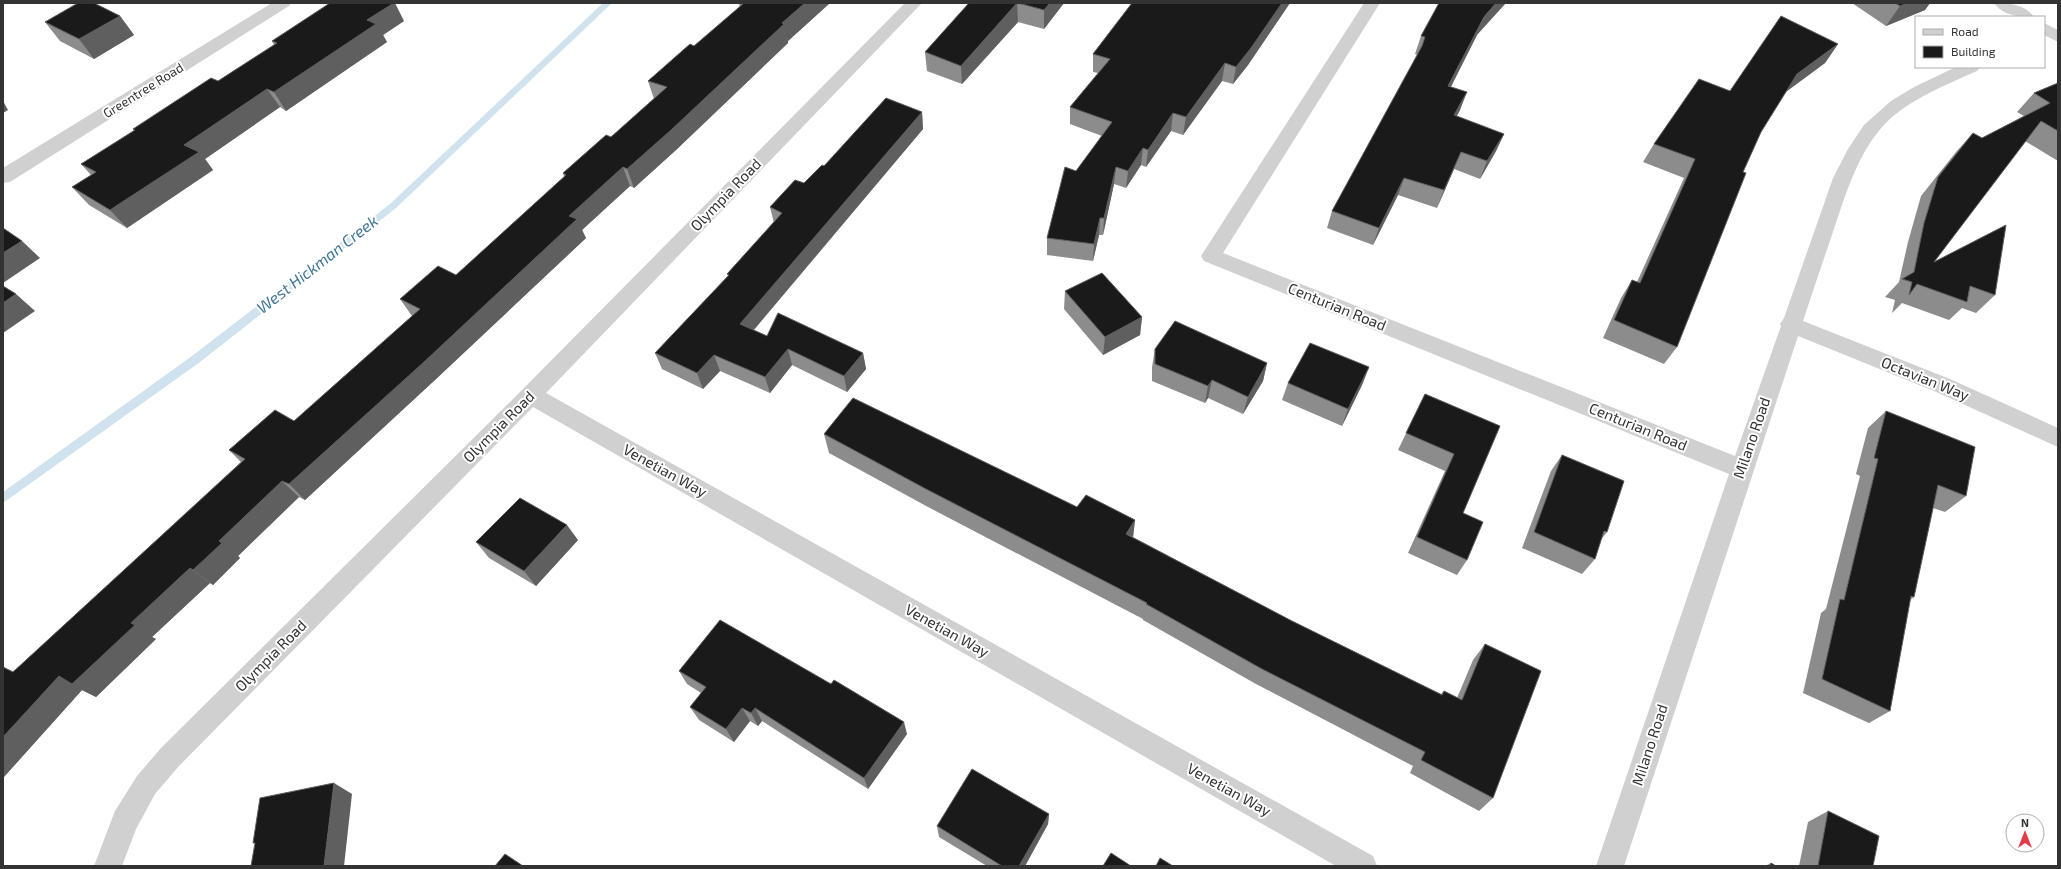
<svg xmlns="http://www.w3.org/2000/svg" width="2061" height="869" font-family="'Exo 2',sans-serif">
<rect width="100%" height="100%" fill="#fff"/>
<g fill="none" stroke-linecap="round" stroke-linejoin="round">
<polygon fill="#cfe2ee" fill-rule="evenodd" points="603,3 612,3 396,208 200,362 3,503 3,492 192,356 390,204"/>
<g fill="#d0d0d0" fill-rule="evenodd">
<polygon points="272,3 291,3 289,6 10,182 3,183 3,168"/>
<polygon points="905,3 922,3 546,393 1373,856 1377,866 1336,866 533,407 179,766 155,794 136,829 122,866 94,866 115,811 137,776 161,748 523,389"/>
<path d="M1364,3h16l-157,250 512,203 46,-130 -1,-2 4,-6 49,-140 15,-29 16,-24 27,-24 23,-14 42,-20h24l-3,4c-29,13 -60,25 -85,46 -33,30 -45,74 -59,115 -10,29 -20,59 -30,89l147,58 108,49v19l-124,-56 -136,-55 -174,530h-28l133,-392 -525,-213 -3,-5z"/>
<path d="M1994,3c14,0 31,1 40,14 -14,0 -31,-1 -40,-14z"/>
<polygon points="2044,23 2058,30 2058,42 2044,35"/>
</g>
</g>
<g fill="#8c8c8c">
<polygon points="739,3 830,3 788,41 788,43 676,150 634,188 630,186 582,230 586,238 436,379 305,500 299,497 238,556 240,558 213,585 210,583 152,637 156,639 96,697 82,690 3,778 3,667 13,672 241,462 229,450 294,421 412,316 400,299 456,275 564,177 563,173 611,137 654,99 648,81 694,46 740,7"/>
<polygon points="969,3 1064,3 1044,29 1018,22 962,84 927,71 925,52"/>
<polygon points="1132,3 1290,3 1248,65 1233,84 1222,81 1183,135 1171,131 1146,167 1141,165 1126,188 1114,184 1103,235 1099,235 1093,261 1047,255 1047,238 1076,171 1102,136 1070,124 1070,107 1098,73 1093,72 1093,54"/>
<polygon points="1852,3 1930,3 1925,10 1886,26"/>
<polygon points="120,16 134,35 94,59 60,41 45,22"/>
<polygon points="404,21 383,35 387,42 286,111 280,107 205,159 213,170 127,228 89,205 72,187 91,175 81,164 134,131 133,129 218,81 274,45 272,41"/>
<polygon points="1477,35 1451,87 1460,110 1456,116 1504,134 1496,151 1480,179 1454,169 1437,208 1398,195 1373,245 1327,228 1332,211 1418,55 1415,54 1421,36"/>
<polygon points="1838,44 1825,63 1786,92 1761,132 1743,172 1677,347 1664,364 1603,338 1621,298 1632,280 1637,282 1684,178 1643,162 1654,144 1730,91"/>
<polygon points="2058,83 2058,161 2025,141 1934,262 1995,295 1976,313 1962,308 1949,320 1902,303 1892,313 1895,300 1885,297 1899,282 1908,242 1921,196 1956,152 1973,133 1982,138 2024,116 2017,112 2034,93"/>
<polygon points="922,112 923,129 754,330 767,336 863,353 866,369 847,392 792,365 770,393 720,371 703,389 662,369 655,353 728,276 727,274 774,223 770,207 804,183 824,166"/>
<polygon points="1065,291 1142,317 1140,335 1103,355 1064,309"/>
<polygon points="1155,349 1267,363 1263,381 1243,414 1208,398 1205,403 1152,381 1152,367"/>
<polygon points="1369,367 1362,385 1342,426 1282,400 1288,383"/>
<polygon points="1425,394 1500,426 1463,513 1467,560 1457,575 1408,553 1445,471 1398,450"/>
<polygon points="1886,411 1966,496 1945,512 1933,508 1914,597 1910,600 1890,711 1869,723 1803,693 1821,613 1826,609 1860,476 1856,474 1868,428"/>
<polygon points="824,434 1077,507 1135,520 1133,537 1292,621 1441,694 1444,691 1457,698 1473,660 1485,644 1493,798 1479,811 1410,773 1413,766 1256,684 1143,620 1143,619 928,507 829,453"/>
<polygon points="1562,455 1607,532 1600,541 1595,559 1582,574 1522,548 1551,471"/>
<polygon points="578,540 536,586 489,558 476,542"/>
<polygon points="679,671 907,734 868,789 762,721 758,726 750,721 734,742 699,720 690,707 701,693 687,684"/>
<polygon points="1828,811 1873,866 1799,866 1808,822"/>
<polygon points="1049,814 1048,824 1025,866 987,866 939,837 937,826"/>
<polygon points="1771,863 1776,866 1765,866"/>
</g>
<g fill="#5f5f5f">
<polygon points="394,3 395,3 404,21 383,35 387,42 286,111 274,92 367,20"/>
<polygon points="805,3 830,3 788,41 788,43 676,150 634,188 627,169 782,23"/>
<polygon points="1017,3 1018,22 962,84 961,66"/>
<polygon points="1050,3 1064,3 1044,29 1044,10"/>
<polygon points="1282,3 1290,3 1248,65 1233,84 1236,67"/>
<polygon points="1496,3 1506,3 1477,35 1442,104 1448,86 1484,17"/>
<polygon points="1908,3 1930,3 1925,10 1886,26 1900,6"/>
<polygon points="120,16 134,35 94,59 79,39"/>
<polygon points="1838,44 1825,63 1784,93 1797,74"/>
<polygon points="1225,63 1222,81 1183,135 1186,117"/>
<polygon points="267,89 280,107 205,159 213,170 127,228 110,210 184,145"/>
<polygon points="1467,92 1460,110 1448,133 1454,115"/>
<polygon points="3,101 8,110 3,113"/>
<polygon points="922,112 923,129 745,340 740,324"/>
<polygon points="1173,113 1171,131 1146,167 1148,150"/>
<polygon points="1504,134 1496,151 1480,179 1487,161"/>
<polygon points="1143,148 1141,165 1126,188 1128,171"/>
<polygon points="1461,152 1454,169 1437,208 1444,190"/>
<polygon points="623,167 630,186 582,230 586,238 436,379 305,500 289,484 569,216"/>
<polygon points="1116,167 1114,184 1103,235 1104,218"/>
<polygon points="1404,178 1398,195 1373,245 1379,228"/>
<polygon points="1100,218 1099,235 1093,261 1094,244"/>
<polygon points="22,241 40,258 3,283 3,253"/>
<polygon points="16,294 35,311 3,333 3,303"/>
<polygon points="1142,317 1140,335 1103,355 1105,337"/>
<polygon points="788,349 792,365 770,393 765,377"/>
<polygon points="863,353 866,369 847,392 844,376"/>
<polygon points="714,355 720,371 703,389 697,373"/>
<polygon points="1267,363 1263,381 1243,414 1248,397"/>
<polygon points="1369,367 1362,385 1342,426 1348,409"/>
<polygon points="1212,380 1208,398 1205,403 1208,386"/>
<polygon points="282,481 299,497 238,556 240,558 213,585 193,570 219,541"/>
<polygon points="1135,520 1133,537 1126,534"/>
<polygon points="567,525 578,540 536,586 524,571"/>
<polygon points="190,568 210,583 152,637 156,639 96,697 82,690 3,778 3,737 59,676 131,623"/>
<polygon points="742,708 750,721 734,742 726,729"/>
<polygon points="755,708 762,721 758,726 751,713"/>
<polygon points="904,722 907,734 868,789 864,778"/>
<polygon points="334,783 352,794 344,866 324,866"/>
<polygon points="1049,814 1048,824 1025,866 1019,866"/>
</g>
<g fill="#1a1a1a" stroke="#5f5f5f">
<polygon points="78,3 94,3 120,16 79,39 45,22"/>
<polygon points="330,3 394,3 367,20 376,24 274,92 267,89 184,145 199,152 110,210 72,187 96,172 81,164 135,130 133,129 211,78 218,81 277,43 272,41"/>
<polygon points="744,3 805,3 782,23 784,24 670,131 627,169 623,167 569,216 577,219 424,362 289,484 282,481 219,541 222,543 193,570 190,568 131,623 135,625 72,684 59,676 3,737 3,667 13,672 245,459 229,450 275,410 294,421 420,309 400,299 438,266 456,275 566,175 563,173 606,135 611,137 667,87 648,81 690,44 694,46"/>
<polygon points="969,3 1017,3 961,66 925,52"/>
<polygon points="1018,3 1050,3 1044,10"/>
<polygon points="1132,3 1282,3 1251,48 1236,67 1225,63 1186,117 1173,113 1148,150 1143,148 1128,171 1116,167 1104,218 1100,218 1094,244 1047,238 1065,167 1076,171 1112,122 1070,107 1110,59 1093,54"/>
<polygon points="1439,3 1496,3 1484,17 1448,86 1467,92 1454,115 1504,134 1487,161 1461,152 1444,190 1404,178 1379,228 1332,211 1422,46 1425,37 1421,36"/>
<polygon points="1895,3 1908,3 1900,6"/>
<polygon points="1781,16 1838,44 1797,74 1761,132 1743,172 1746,173 1677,347 1614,320 1632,280 1640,283 1695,159 1654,144 1699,79 1730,91"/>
<polygon points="2058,83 2058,131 2041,121 1934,262 2006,225 1995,295 1970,286 1967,302 1917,284 1909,295 1912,282 1902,279 1914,272 1924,223 1938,177 1973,133 1982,138 2050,103 2034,93"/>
<polygon points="886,98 922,112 740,324 767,336 778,313 863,353 844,376 788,349 765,377 714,355 697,373 655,353 729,275 727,274 782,213 770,207 795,180 804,183 822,165 824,166"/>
<polygon points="3,228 22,241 3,253"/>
<polygon points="1102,273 1142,317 1105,337 1065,291"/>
<polygon points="3,286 16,294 3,303"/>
<polygon points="1175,321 1267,363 1248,397 1212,380 1208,386 1155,364 1155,349"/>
<polygon points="1310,343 1369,367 1348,409 1288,383"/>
<polygon points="1425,394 1500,426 1463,513 1483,522 1467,560 1417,537 1454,454 1406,433"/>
<polygon points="853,398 1077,507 1086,495 1135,520 1126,534 1292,621 1442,695 1444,691 1462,700 1485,644 1541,671 1493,798 1421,760 1425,752 1262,669 1146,604 1147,603 926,489 824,434"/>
<polygon points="1886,411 1975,447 1966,496 1938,485 1914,597 1911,596 1890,711 1822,679 1840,599 1844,600 1878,459 1874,458"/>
<polygon points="1562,455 1624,481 1607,532 1604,531 1595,559 1534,532"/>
<polygon points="520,498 567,525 524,571 476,542"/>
<polygon points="720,620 831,684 834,680 904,722 864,778 755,708 751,713 742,708 726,729 690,707 706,687 679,671"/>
<polygon points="972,769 1049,814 1019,866 1002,866 937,826"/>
<polygon points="334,783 324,866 251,866 255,843 253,843 260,798"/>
<polygon points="1828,811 1879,836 1873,866 1818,866"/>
<polygon points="1111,853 1131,866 1103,866"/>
<polygon points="505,854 523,866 495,866"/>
<polygon points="1160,858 1173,866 1156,866"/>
<polygon points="1771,863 1776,866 1770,866"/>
</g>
<g text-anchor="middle" stroke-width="4" stroke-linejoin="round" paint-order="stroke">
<g font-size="13" fill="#333" stroke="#fff">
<text transform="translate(143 90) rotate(-32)" y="5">Greentree Road</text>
</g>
<g font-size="15" fill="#333" stroke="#fff">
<text transform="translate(726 195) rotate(-46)" y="5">Olympia Road</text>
<text transform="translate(1337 307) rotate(22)" y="5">Centurian Road</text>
<text transform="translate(1925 379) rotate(22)" y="5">Octavian Way</text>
<text transform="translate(499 427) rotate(-45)" y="5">Olympia Road</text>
<text transform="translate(1638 427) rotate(22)" y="5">Centurian Road</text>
<text transform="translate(1752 438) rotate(-71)" y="5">Milano Road</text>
<text transform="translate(665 471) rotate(29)" y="5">Venetian Way</text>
<text transform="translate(947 631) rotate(29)" y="5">Venetian Way</text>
<text transform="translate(271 656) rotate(-45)" y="5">Olympia Road</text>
<text transform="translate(1650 745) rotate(-72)" y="5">Milano Road</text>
<text transform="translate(1229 790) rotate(29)" y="5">Venetian Way</text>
</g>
<g font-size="16" font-style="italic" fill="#3f7597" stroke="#fff">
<text transform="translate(317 264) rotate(-38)" y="6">West Hickman Creek</text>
</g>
</g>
<rect width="2061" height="869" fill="none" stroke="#333333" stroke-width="8"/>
<rect x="1915" y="16" width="130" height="52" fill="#ffffff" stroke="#adadad"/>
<rect x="1923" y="29" width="20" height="6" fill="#d0d0d0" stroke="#adadad"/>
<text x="1951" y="36" font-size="12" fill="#333333">Road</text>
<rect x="1923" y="46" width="20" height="12" fill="#1a1a1a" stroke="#adadad"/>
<text x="1951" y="56" font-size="12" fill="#333333">Building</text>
<g transform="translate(2025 833)"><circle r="19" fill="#ffffff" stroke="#adadad"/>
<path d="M0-3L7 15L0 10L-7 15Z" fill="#e63946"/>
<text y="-6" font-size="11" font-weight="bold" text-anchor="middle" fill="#333333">N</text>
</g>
</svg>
